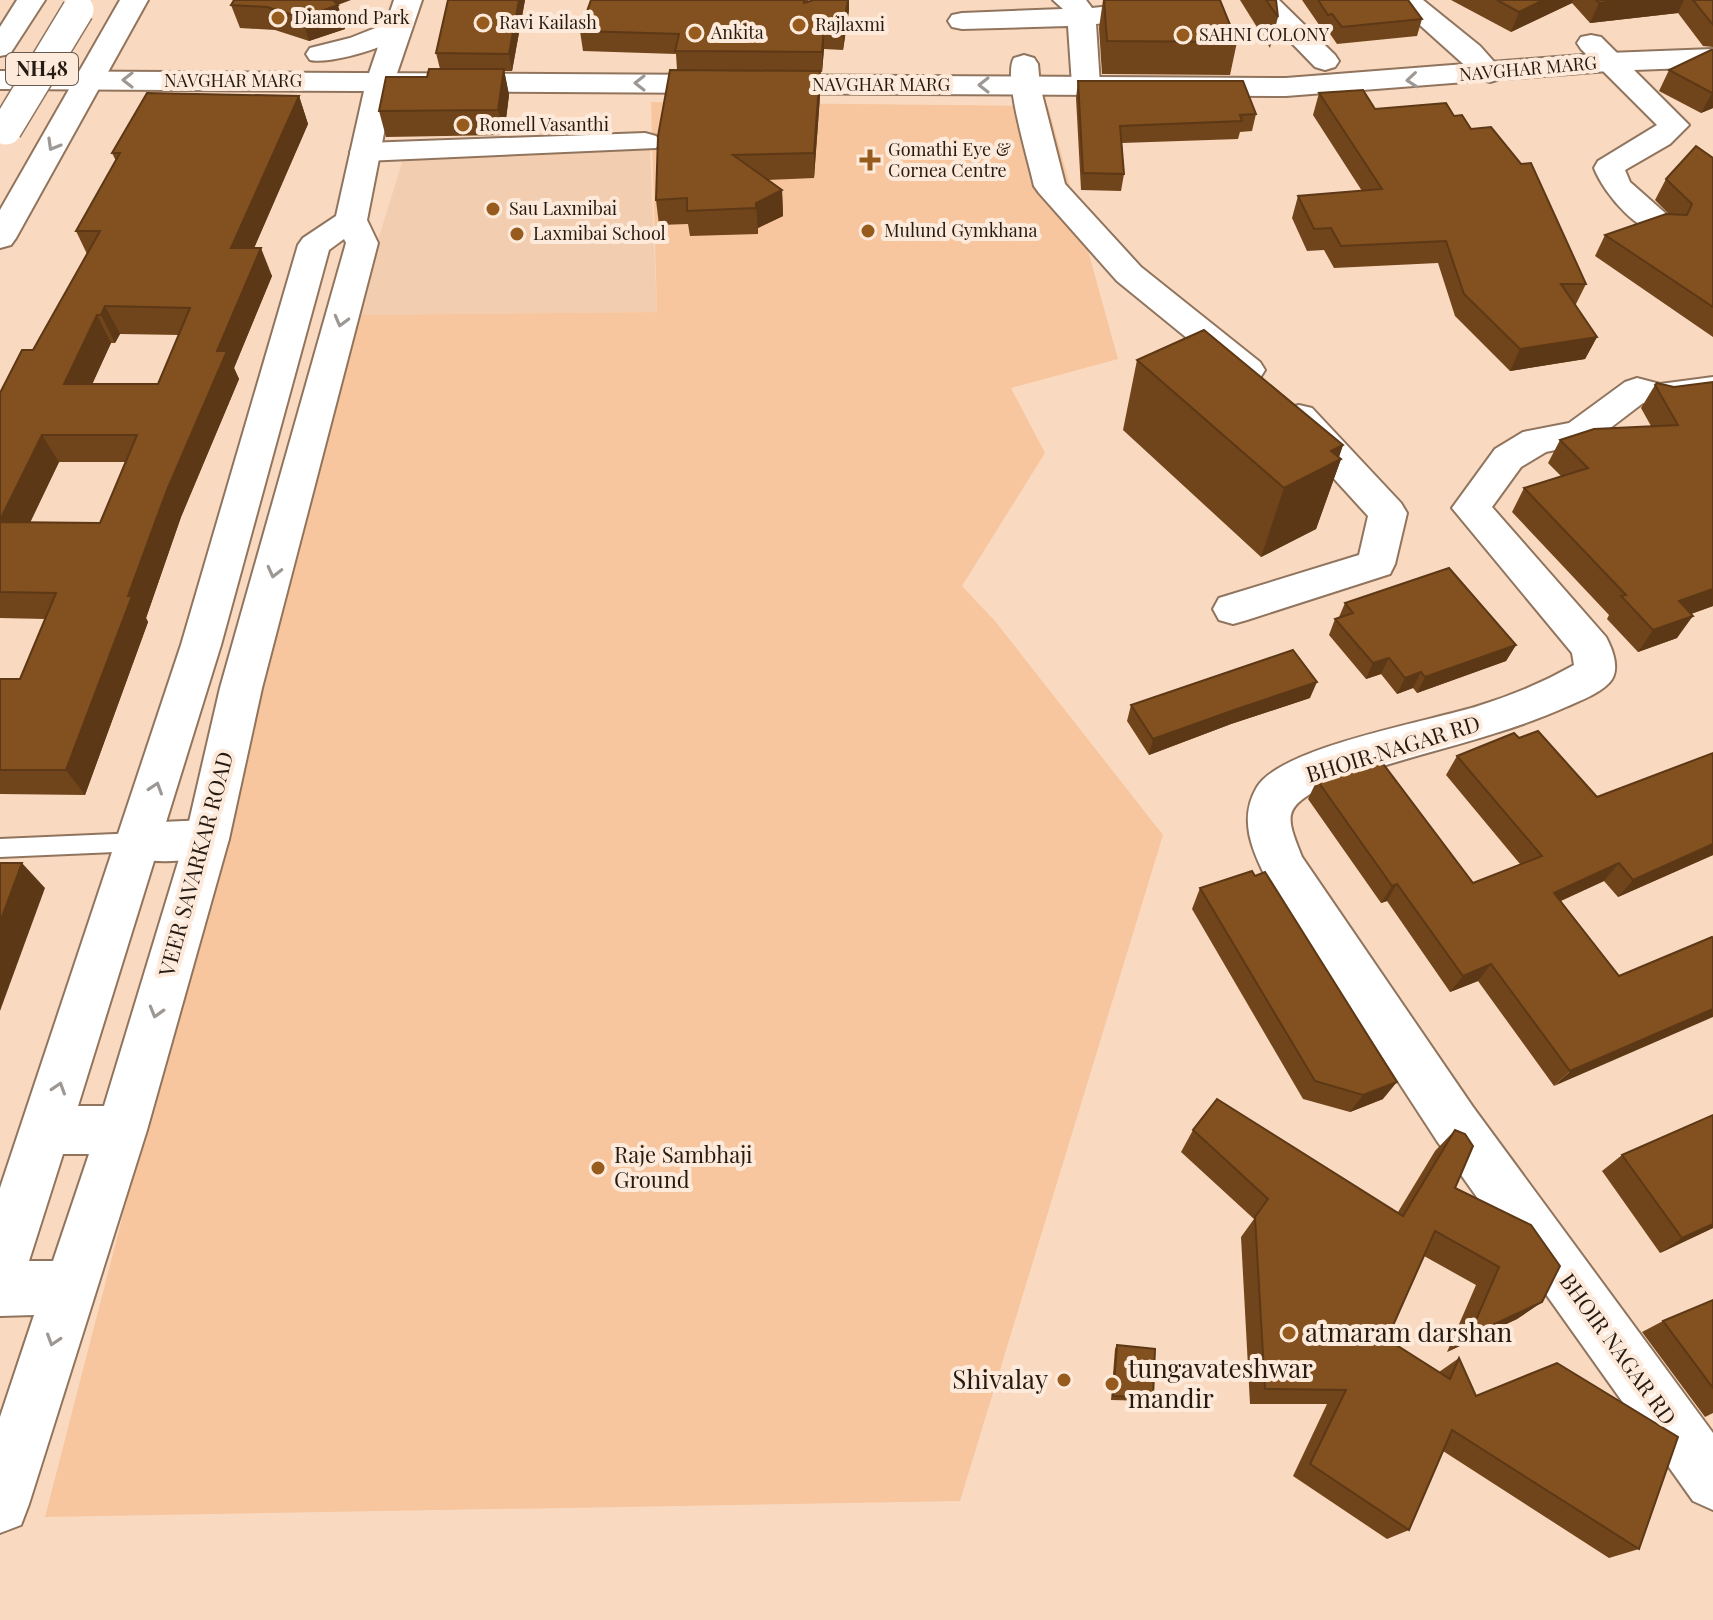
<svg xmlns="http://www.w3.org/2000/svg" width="1713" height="1620" font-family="'Playfair Display',serif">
<rect width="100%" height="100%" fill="#f9dac1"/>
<polygon fill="#f2cdaf" points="650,150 657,312 355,315 404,156"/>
<polygon fill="#f7c69e" points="651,102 1048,106 1118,359 1011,388 1045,453 962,586 995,621 1163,835 960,1501 45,1517 355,315 657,312"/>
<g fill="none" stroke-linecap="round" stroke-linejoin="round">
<g stroke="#90745d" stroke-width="4">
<polygon id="service" points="138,833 146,835 149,842 146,849 138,851 0,857 0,839"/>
</g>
<g stroke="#90745d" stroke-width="4">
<g id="minor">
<polygon points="1053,0 1086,0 1092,8 1159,1 1169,3 1173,9 1169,15 1159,17 1096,24 1100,85 1096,91 1086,94 1076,91 1072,85 1068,26 962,29 952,27 948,21 952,15 962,13 1063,9"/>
<polygon points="1250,0 1279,0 1335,55 1339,61 1335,67 1325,70 1315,67"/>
<polygon points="1392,0 1423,0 1480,46 1504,73 1500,79 1490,82 1480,79"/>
<path d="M1591,35l10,2 88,88 -19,19 -45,26 5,12 43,38 5,7 -5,7c-30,7 -69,-40 -79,-66l4,-7 59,-36 -76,-76 -4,-6 4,-6z"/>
<path d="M1024,55l10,3 4,6 2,22 25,98 76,83 119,95 5,8 -5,8 -12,3 -12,-3 -119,-97 -78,-88 -5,-7c-5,-24 -32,-110 -20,-128z"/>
<polygon points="645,133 656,136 660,142 656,148 365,161 354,158 350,152 354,146 365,143"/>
<path d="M1713,377v24l-53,7 -17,-5 -51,39 -46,10 -25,15 -29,40 114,130c7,13 15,34 3,46 -10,11 -30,18 -43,24 -78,35 -163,48 -242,79 -41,22 -39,29 -22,71l171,250 240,326v77l-20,-9 -256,-360 -170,-261c-15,-30 -29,-61 -10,-93 24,-40 174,-66 221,-81 33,-10 66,-24 96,-41l-2,-12 -120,-145 43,-59 28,-17 46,-9 56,-41 12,-4 23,6z"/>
<polygon points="1299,405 1312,408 1401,503 1407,513 1395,564 1390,574 1247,620 1233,624 1219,620 1213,609 1219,598 1359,555 1368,516 1286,426 1281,417 1286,408"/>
<path d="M207,820l16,6 6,13 -6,13c-29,10 -72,13 -101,3l-6,-13 6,-13 16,-6z"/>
</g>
</g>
<g stroke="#90745d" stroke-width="4">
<path id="tertiary" d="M394,0h28l-28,82 -27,138 11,23 -116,445 -33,151 -82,291 -118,374 -8,21 -21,8v-116l34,-102 -34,1v-128l181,-543 117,-400 5,-7 33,-22 30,-134zM344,239l2,4 -126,445 -35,151 -81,267h-26l143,-461 108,-395zM63,1154h26l-36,107h-24z"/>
</g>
<g stroke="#90745d" stroke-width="4">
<g id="secondary">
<path d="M398,19l10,2 4,6c-12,18 -82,38 -102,33l-4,-6 4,-6 40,-10z"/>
<polygon points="1713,49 1713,67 1608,71 1286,96 0,89 0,71 1286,78 1608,53"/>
</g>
</g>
<g stroke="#90745d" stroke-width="4">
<g id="trunk">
<polygon points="17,0 45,0 10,54 0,56 0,27"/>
<polygon points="120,0 148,0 16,238 11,245 0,248 0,210"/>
</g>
</g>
<use href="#service" fill="#fff" fill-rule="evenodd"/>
<use href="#minor" fill="#fff" fill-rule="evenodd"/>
<use href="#tertiary" fill="#fff" fill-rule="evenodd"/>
<use href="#secondary" fill="#fff" fill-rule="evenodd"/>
<use href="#trunk" fill="#fff" fill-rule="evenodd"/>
<g stroke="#90745d" stroke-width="34" stroke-linecap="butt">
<polyline id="trunk-bridge" points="6,129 78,10"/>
</g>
<use href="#trunk-bridge" stroke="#fff" stroke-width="31"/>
</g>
<g fill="#71451b" fill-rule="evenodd">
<polygon points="448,0 525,0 512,71 504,71 509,95 504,135 386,137 379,111 440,69 436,53"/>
<polygon points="591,0 809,0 808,1 814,0 849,0 849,10 843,50 824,49 822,72 820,72 820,96 814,178 767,180 782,190 783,216 758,228 758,234 690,236 688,224 659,225 656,200 677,70 676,54 583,51 580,31"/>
<polygon points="1103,0 1220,0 1237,42 1230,75 1102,74 1099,28"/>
<polygon points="1240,0 1276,0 1278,17 1270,48"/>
<polygon points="1302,0 1408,0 1422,19 1417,36 1337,44 1328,31 1324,32"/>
<polygon points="1451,0 1713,0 1713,47 1703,46 1678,13 1590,23 1572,3 1511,32"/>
<polygon points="231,5 337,5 345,29 309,41 275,30 240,28"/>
<polygon points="1713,50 1713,108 1701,113 1659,91 1669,70"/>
<polygon points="1078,81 1256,114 1252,131 1240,132 1238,139 1122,143 1124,174 1121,191 1081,190 1076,98"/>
<polygon points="1319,93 1375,109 1454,116 1586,284 1575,306 1597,337 1585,359 1510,371 1455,316 1438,263 1334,268 1324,250 1307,251 1292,218 1298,196 1362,191 1313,115"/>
<path d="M299,96l9,28 -54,124 18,28 -38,92 5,11 -58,138 -35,101 2,4 -63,173 -85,-1v-115h20l25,-60 -45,-1v-225l33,-43 54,-96 -11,-23 40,-70 -4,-8zM120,334l59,1 -21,49h-66l19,-41h4zM59,462h67l-26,61h-70z"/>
<polygon points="1713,158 1713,337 1595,256 1605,235 1669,214 1655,200 1666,179"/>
<polygon points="1137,360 1343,445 1339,457 1341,459 1316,529 1261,557 1123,430"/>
<polygon points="1713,382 1713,606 1691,614 1677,638 1638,652 1607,619 1609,615 1512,512 1524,488 1561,476 1548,463 1560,440 1651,426 1641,408 1655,385 1674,387"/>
<polygon points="1345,603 1516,645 1506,661 1417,693 1413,688 1397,694 1381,674 1366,679 1329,635 1335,619 1339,617"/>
<polygon points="1310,698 1231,724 1149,755 1127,721 1131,705"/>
<polygon points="1519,738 1597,797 1713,753 1713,855 1618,897 1604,881 1561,901 1619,976 1712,937 1554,1086 1478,981 1450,992 1387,901 1381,903 1308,799 1317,780 1473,883 1520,864 1446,775 1457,756"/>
<polygon points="1200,888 1383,1099 1350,1112 1303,1099 1192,909"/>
<polygon points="1713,1115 1713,1228 1660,1253 1602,1171 1622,1155"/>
<polygon points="1193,1130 1398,1212 1435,1151 1455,1130 1455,1188 1542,1302 1517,1319 1447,1352 1476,1285 1424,1256 1387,1339 1439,1372 1459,1358 1476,1396 1639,1549 1609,1558 1443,1451 1409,1530 1387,1539 1293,1476 1327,1404 1250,1404 1241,1237 1254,1219 1181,1152"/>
<polygon points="1713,1300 1713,1413 1705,1417 1642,1332 1663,1321"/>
<polygon points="1117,1345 1153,1398 1150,1401 1111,1400 1115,1349"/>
</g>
<g fill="#5c3816">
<polygon points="325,0 351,0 327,9"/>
<polygon points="519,0 525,0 512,71 509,54"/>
<polygon points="848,0 849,0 849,10 843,50 843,30"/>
<polygon points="1543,0 1573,0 1572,3 1511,32 1519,12"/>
<polygon points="1623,0 1684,0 1678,13 1590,23 1599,3"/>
<polygon points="338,5 345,29 309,41 302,18"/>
<polygon points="824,29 824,49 822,72 822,52"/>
<polygon points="504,69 509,95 504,135 498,110"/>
<polygon points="820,71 820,96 814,178 814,153"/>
<polygon points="1713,92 1713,108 1701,113 1712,93"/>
<polygon points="299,96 308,124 242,276 231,248"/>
<polygon points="782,190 783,216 758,228 758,234 756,203"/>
<polygon points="261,248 272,276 234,368 239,379 181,517 146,618 148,622 85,795 66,770 217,351"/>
<polygon points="105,306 120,334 115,343 101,315"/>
<polygon points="97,315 111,343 80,411 64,384"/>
<polygon points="1597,337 1585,359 1510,371 1520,349"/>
<polygon points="42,435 59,462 17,549 0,524 0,520"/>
<polygon points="1343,445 1337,462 1341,459 1316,529 1261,557 1284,488 1331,451"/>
<polygon points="1713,589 1713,606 1663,624 1679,601"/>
<polygon points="1693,616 1677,638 1638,652 1653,630"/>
<polygon points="1516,645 1506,661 1417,693 1425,677"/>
<polygon points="1389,658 1381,674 1366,679 1373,663"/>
<polygon points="1421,672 1413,688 1397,694 1405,678"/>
<polygon points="1317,682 1310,698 1231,724 1149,755 1153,739 1237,709"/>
<polygon points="1713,844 1713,855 1618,897 1633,880"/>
<polygon points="22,863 45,888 0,1011 0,922"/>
<polygon points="1619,863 1604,881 1540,910 1554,893"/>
<polygon points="1397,884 1387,901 1381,903 1392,886"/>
<polygon points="1491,964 1478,981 1450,992 1463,976"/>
<polygon points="1713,1009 1713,1017 1554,1086 1570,1071"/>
<polygon points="1397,1082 1383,1099 1350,1112 1363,1095"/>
<polygon points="1713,1224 1713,1228 1660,1253 1682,1238"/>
<polygon points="1542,1302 1517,1319 1447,1352 1469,1336"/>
</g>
<g fill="#83501f" stroke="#5c3816" stroke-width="2" fill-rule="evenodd">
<polygon points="234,0 333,0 338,5 302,18 267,7 231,5"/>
<polygon points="448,0 519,0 509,54 436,53"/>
<polygon points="591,0 804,0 804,3 814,0 848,0 843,30 824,29 822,52 675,51 679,34 580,31"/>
<polygon points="1104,0 1220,0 1237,42 1107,41"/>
<polygon points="1266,0 1276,0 1278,17"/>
<polygon points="1318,0 1408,0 1422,19 1342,27 1332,14 1328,15"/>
<polygon points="1497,0 1543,0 1519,12"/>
<polygon points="1596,0 1623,0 1599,3"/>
<polygon points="1693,0 1713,0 1713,25"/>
<polygon points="1711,50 1713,50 1713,92 1712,93 1669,70"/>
<polygon points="429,69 504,69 498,110 379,111 386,77 427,77"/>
<polygon points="670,70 820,71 814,153 733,155 782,190 756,203 756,208 687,211 687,198 656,200 658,136"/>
<polygon points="1078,81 1243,81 1256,114 1240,115 1242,121 1120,126 1124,174 1083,173"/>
<polygon points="1363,90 1375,109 1446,103 1454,116 1462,115 1471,129 1491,127 1521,164 1531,163 1586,284 1561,284 1597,337 1520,349 1464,294 1446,241 1341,246 1331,228 1314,229 1298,196 1382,189 1319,93"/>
<path d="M147,93l152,3 -68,152h30l-44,103h10l-60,139 -39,106h4l-66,174h-66v-91h20l36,-86 -56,-1v-70l100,1 37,-88h-95l-42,85v-127l22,-43h11l67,-119h-24l44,-78h-8zM105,306l85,2 -32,76h-94l33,-69h4z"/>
<polygon points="1696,146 1713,158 1713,307 1605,235 1666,214 1687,215 1692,204 1666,179"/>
<polygon points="1204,330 1343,445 1331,451 1341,459 1284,488 1137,360"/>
<polygon points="1713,382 1713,589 1679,601 1693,616 1653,630 1621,596 1626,595 1524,488 1588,468 1560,440 1594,429 1678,425 1655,385 1657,383 1674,387"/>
<polygon points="1449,568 1516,645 1425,677 1421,672 1405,678 1389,658 1373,663 1335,619 1353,613 1345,603"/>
<polygon points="1293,650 1317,682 1237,709 1153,739 1131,705"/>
<polygon points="1538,731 1597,797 1713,753 1713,844 1633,880 1619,863 1554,893 1619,976 1712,937 1713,938 1713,1009 1570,1071 1491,964 1463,976 1397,884 1392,886 1317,780 1378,757 1473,883 1542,856 1457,756 1514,733 1519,738"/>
<polygon points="0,863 22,863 0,922"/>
<polygon points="1252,871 1255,876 1265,872 1397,1082 1363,1095 1315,1081 1200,888"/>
<polygon points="1217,1099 1403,1216 1455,1130 1465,1134 1473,1146 1455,1188 1531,1225 1560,1266 1542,1302 1469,1336 1499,1267 1435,1231 1387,1339 1450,1379 1459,1358 1476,1396 1557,1363 1678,1437 1639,1549 1452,1430 1409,1530 1310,1464 1346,1390 1265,1389 1255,1217 1268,1199 1193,1130"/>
<polygon points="1713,1115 1713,1224 1682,1238 1622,1155"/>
<polygon points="1713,1300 1713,1388 1663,1321"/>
<polygon points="1117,1345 1155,1349 1153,1398 1113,1396"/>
</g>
<defs><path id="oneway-chevron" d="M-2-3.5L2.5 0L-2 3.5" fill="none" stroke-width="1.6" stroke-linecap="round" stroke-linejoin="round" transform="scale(2)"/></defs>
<g stroke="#9d9894">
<use href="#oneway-chevron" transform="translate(128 80) rotate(-180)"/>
<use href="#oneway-chevron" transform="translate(1412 80) rotate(175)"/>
<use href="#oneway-chevron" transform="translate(640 83) rotate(-180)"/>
<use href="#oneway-chevron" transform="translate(984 85) rotate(-180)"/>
<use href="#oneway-chevron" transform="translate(53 145) rotate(120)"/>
<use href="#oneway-chevron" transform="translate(341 321) rotate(105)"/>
<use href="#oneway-chevron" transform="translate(274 572) rotate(104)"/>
<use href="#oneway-chevron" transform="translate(156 788) rotate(-72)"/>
<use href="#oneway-chevron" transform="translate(156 1012) rotate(106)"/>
<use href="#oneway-chevron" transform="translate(59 1088) rotate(-72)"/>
<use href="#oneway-chevron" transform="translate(53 1340) rotate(108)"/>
</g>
<g fill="#975b1e" stroke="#fdeadb" stroke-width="3">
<circle cx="278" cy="18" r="8"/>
<circle cx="483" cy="23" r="8"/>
<circle cx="799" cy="25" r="8"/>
<circle cx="695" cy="33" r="8"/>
<circle cx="1183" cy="35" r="8"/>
<circle cx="463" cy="125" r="8"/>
<path d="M866 148h8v8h8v8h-8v8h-8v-8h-8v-8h8z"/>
<circle cx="493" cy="209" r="8"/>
<circle cx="868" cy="231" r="8"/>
<circle cx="517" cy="234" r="8"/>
<circle cx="598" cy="1168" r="8"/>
<circle cx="1289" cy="1333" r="8"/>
<circle cx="1064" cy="1380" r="8"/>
<circle cx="1112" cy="1384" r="8"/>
</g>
<g text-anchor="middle" stroke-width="8" stroke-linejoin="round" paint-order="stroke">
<g font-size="18" fill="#261b12" stroke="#fdeadb" text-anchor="start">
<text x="294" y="24">Diamond Park</text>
<text x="499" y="29">Ravi Kailash</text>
<text x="815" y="31">Rajlaxmi</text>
<text x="711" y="39">Ankita</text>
<text x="1199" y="41">SAHNI COLONY</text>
<text x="479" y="131">Romell Vasanthi</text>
<text x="888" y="156">Gomathi Eye &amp;<tspan x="888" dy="21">Cornea Centre</tspan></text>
<text x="509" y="215">Sau Laxmibai</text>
<text x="884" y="237">Mulund Gymkhana</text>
<text x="533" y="240">Laxmibai School</text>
</g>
<g font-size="18" fill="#261b12" stroke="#fdeadb">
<text transform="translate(1528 69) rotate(-5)" y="6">NAVGHAR MARG</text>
<text x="233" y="87">NAVGHAR MARG</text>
<text x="881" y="91">NAVGHAR MARG</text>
</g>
<rect fill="#fdeadb" stroke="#66594e" stroke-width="2" x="6" y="53" width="72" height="32" rx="6"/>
<g font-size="20" font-weight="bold" fill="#261b12">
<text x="42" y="76">NH48</text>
</g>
<g font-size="22" fill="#261b12" stroke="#fdeadb">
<text transform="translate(1393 749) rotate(-17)" y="8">BHOIR NAGAR RD</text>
<text transform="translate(196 864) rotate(-75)" y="8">VEER SAVARKAR ROAD</text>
<text transform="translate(1618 1349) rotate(54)" y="8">BHOIR NAGAR RD</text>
</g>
<g font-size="22" fill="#261b12" stroke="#fdeadb" text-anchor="start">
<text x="614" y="1163">Raje Sambhaji<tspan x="614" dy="25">Ground</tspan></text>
</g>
<g font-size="26" fill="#261b12" stroke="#fdeadb" text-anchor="start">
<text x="1305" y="1342">atmaram darshan</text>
<text x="1128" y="1378">tungavateshwar<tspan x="1128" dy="30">mandir</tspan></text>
<text x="1048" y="1389" text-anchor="end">Shivalay</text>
</g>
</g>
</svg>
